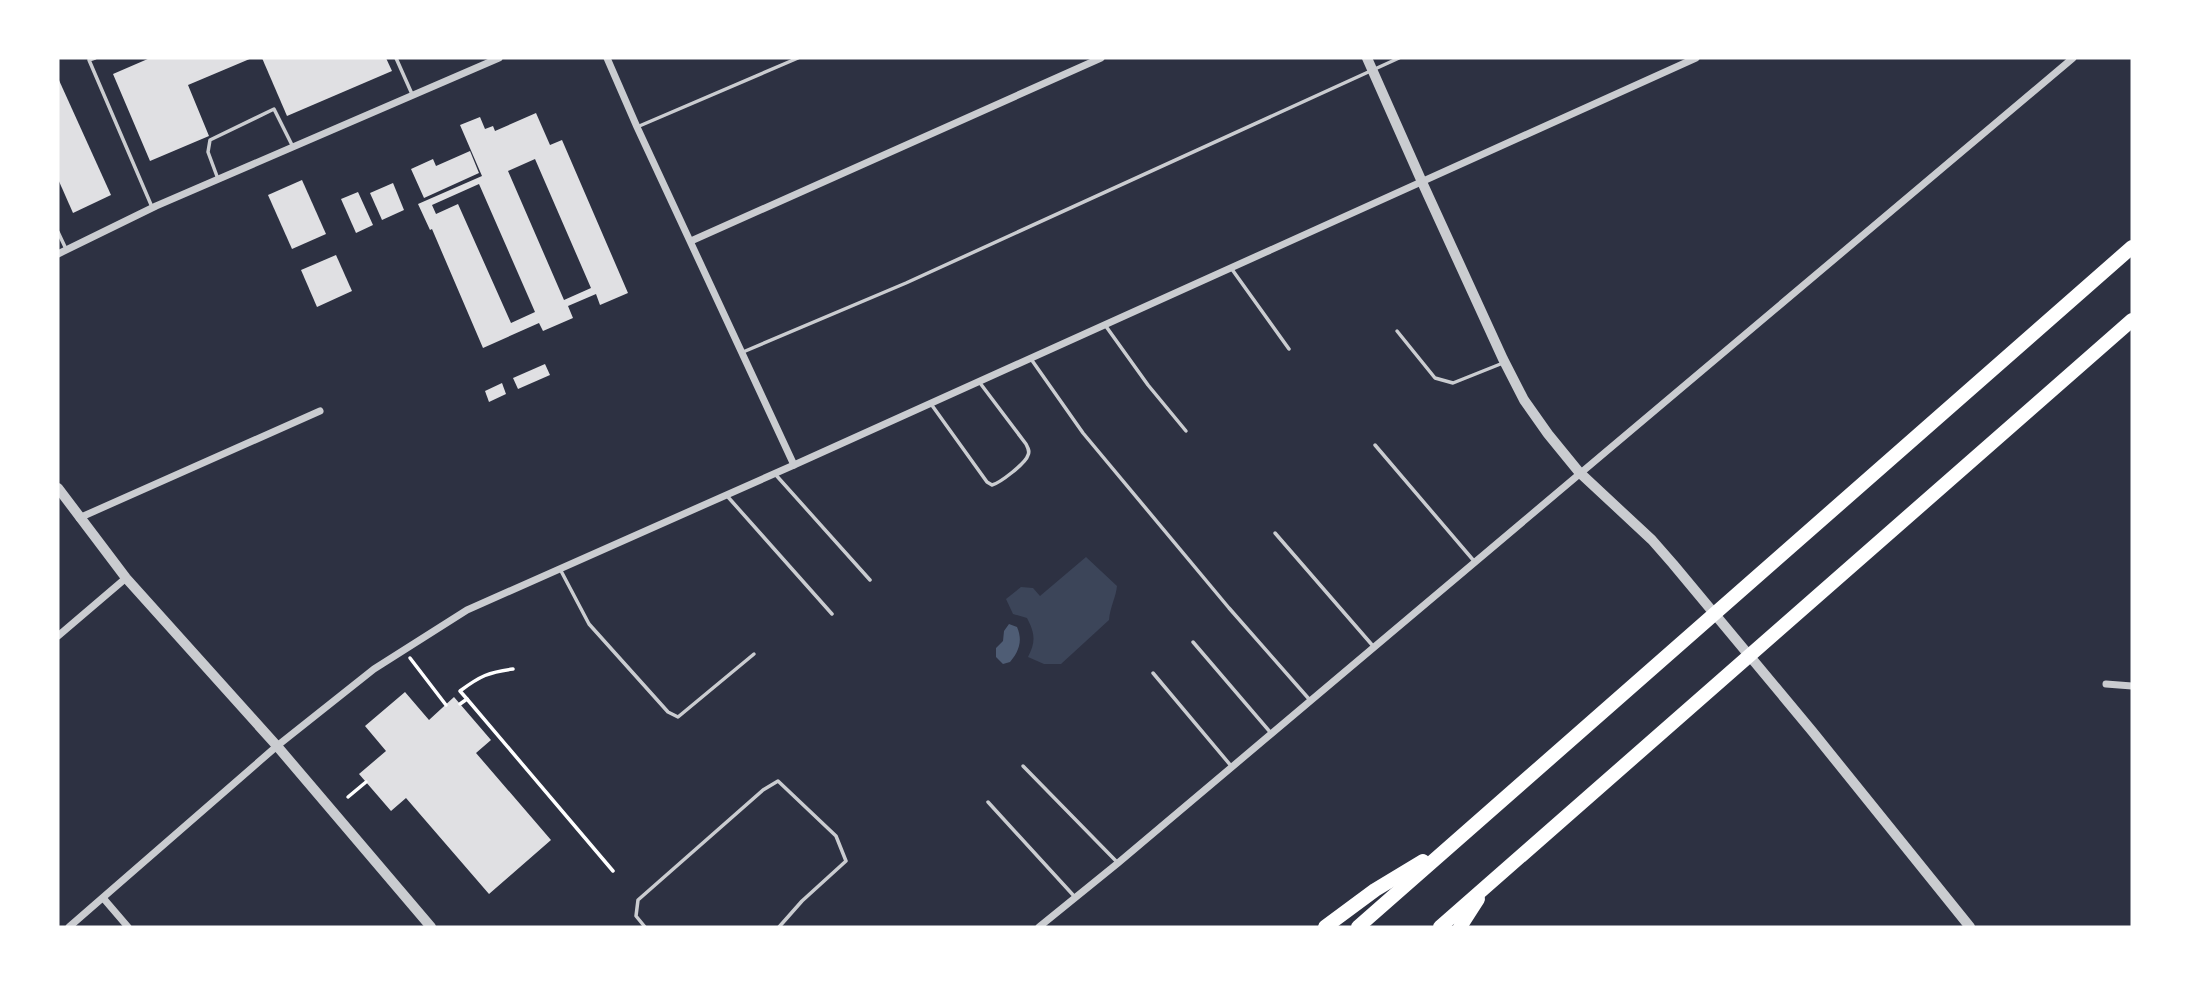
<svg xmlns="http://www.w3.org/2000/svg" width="2190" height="985" font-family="'IBM Plex Serif',serif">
<rect width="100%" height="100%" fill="#2d3142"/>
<path fill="#3c4559" d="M1086,557l31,29c-1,11 -7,21 -8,34l-48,44h-17l-16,-7c8,-15 7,-24 -1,-39l-14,-4 -7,-15 15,-12 12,1 7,8z"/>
<path fill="#4f5d75" d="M1009,624l8,3c6,14 2,24 -7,35l-7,2 -7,-7v-9l7,-7 1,-10z"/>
<g fill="#e0e0e3" fill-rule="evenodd">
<polygon points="150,58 252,58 188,85 209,136 150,161 113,74"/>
<polygon points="262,58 386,58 392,71 287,116"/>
<polygon points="58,78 111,195 73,213 58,179"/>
<path d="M536,113l14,32 12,-5 66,153 -28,12 -4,-11 -28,12 5,12 -30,13 -4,-8 -56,25 -51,-119 -2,1 -12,-26 64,-28 -22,-51 20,-8 5,12 8,-3 2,5zM535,159l56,129 -27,12 -56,-129zM479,184l56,128 -24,11 -53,-119 -22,10 -4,-9z"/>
<polygon points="470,151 479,173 424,198 411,169 433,159 436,166"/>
<polygon points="302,180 326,234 292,249 268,195"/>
<polygon points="393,183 404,210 382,220 370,193"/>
<polygon points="358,192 373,225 356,233 341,199"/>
<polygon points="336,255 352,291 317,307 301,270"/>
<polygon points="545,364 550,375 518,389 513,378"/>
<polygon points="502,383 506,394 489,402 485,391"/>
<polygon points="405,692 429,720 454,697 491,740 476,753 551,840 489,894 406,798 391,811 359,774 386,751 365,726"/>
</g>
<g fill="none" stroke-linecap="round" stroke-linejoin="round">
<g stroke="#fff" stroke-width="3.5">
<polyline points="410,658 446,705"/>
<path d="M467,699l-7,-8c20,-15 29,-19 53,-22"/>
<polyline points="460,704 467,699 613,871"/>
<polyline points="348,797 366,782"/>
</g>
<g stroke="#caccd0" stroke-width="3.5">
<polyline points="95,58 89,60 152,207"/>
<polyline points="396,58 412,94"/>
<polyline points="637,127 798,58"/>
<polyline points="218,179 208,152 210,140 274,109 293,147"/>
<polyline points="58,232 66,249"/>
<polyline points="1231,268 1289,349"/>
<polyline points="1105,325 1148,385 1186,431"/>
<polyline points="1397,331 1435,378 1453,383 1503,363"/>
<polyline points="743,352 906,283 1399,58"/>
<polyline points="1031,359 1083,433 1229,608 1309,699"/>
<path d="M931,404l56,78 5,3c8,-2 34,-22 36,-30 2,-4 0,-7 -2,-11l-46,-61"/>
<polyline points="1375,445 1474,561"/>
<polyline points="775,474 870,580"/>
<polyline points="728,497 832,614"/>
<polyline points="1275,533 1373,646"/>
<polyline points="560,569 589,624 668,712 678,717 754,654"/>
<polyline points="1193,642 1271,733"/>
<polyline points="1153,673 1232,767"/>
<polyline points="1023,766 1117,862"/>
<polyline points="988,802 1074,896"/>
<polyline points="645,927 636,916 638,900 763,790 778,781 836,836 846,861 802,901 779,927"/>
</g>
<g stroke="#caccd0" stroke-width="7">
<polyline points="607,58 637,127 794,465"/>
<polyline points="691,241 1101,58"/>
<polyline points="58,254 156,206 499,58"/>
<polyline points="79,518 320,411"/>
<polyline points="58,636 126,578"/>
<polyline points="2106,684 2132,686"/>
<polyline points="104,899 128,927"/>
<polyline points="69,927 277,746 374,669 467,610 794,465 1696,58"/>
<polyline points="1039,927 1118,863 2073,58"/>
</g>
<g stroke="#caccd0" stroke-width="10">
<polyline points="1367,58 1422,182 1503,359 1524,400 1548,434 1579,472 1652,540 1673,564 1812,731 1970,927"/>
<polyline points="58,488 126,578 277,746 431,927"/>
</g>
<g stroke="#fff" stroke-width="14">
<polyline points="1325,927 1375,890 1423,861"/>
<polyline points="1358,927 2132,247"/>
<polyline points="1440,927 2132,320"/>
<polyline points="1460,927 1478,899"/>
</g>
</g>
<rect width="2190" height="985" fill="none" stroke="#ffffff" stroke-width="119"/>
</svg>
